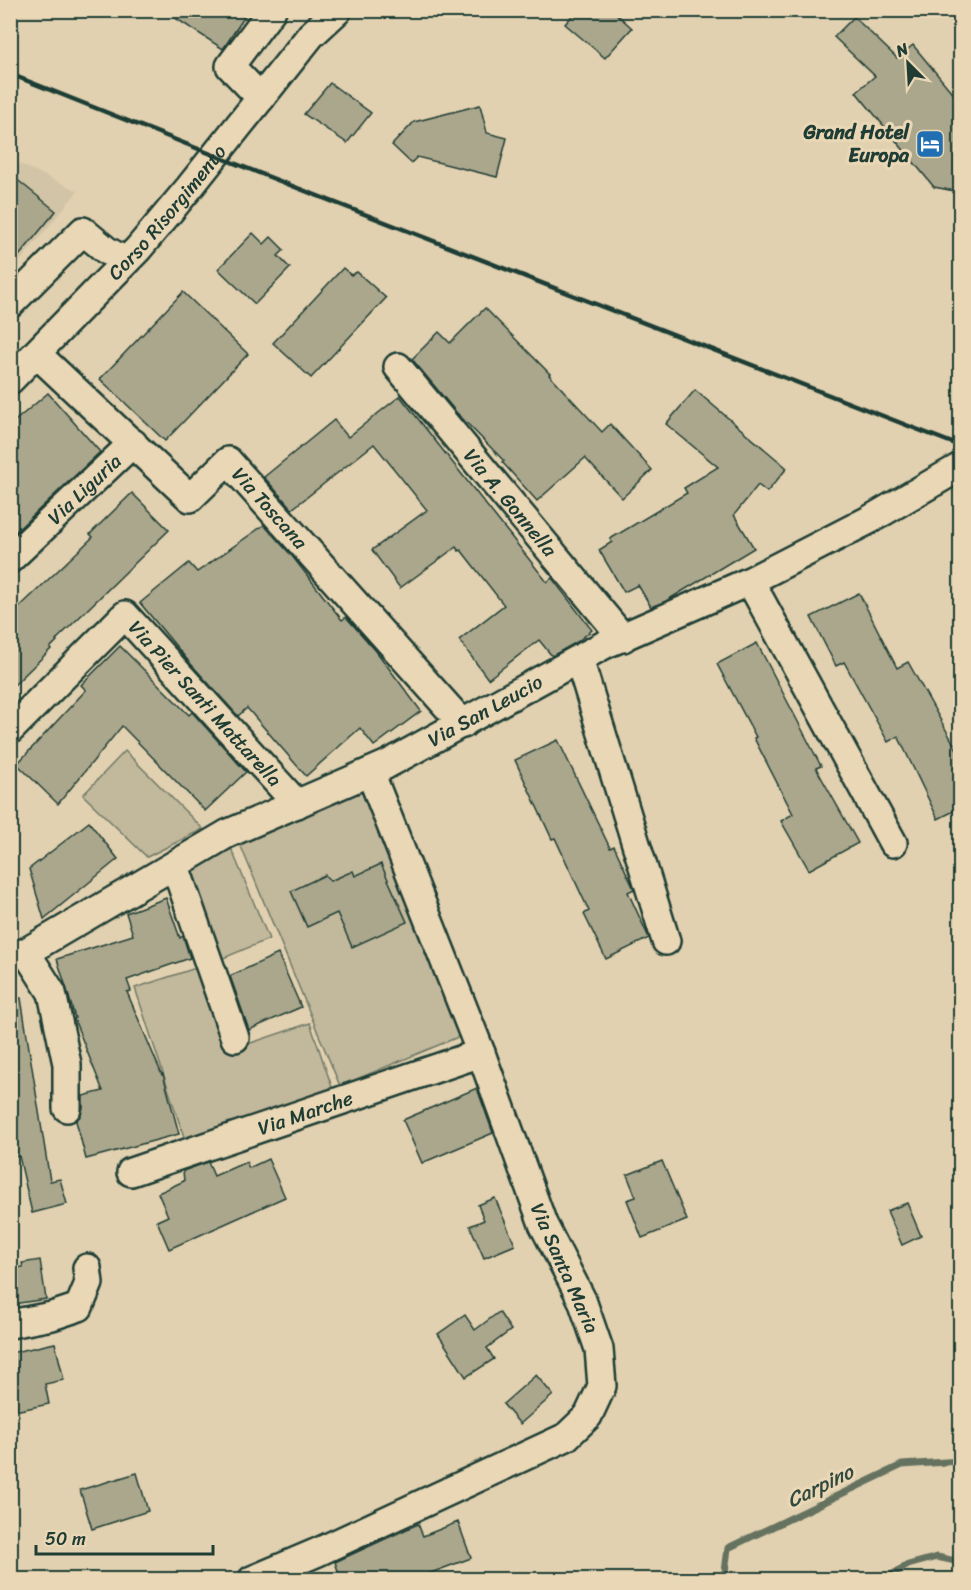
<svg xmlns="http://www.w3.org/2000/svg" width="971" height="1590" font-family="Sriracha,sans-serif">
<rect width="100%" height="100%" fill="#e2d1b0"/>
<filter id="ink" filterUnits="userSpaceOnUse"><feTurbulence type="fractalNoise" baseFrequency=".0167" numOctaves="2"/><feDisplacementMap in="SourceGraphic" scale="12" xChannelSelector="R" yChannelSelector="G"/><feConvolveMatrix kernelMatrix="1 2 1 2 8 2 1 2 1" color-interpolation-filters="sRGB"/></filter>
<g filter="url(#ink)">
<polygon fill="#d2c4a6" points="11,160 78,191 11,272"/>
<g fill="#c2b89c" stroke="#707a68" stroke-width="1.5">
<polygon points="125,751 203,829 147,857 83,795"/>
<polygon points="367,783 470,1032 340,1086 237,837"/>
<polygon points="231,848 269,939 214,962 184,868"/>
<polygon points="199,967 227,1051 310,1023 333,1090 185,1140 135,988"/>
</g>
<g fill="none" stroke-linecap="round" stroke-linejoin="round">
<g stroke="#657260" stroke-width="7">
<polyline points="724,1580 728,1548 902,1465 960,1461"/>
<polyline points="883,1580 908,1565 937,1557 960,1562"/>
</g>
</g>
<g fill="#aba78d" stroke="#1f3d34" stroke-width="1.5">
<polygon points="163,10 249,10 223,49"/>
<polygon points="577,10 612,10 632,28 605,58 565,24"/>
<polygon points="854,17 897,58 913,45 960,102 960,192 934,187 856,92 875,76 834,37"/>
<polygon points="330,83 371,113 347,143 304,114"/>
<polygon points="480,105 487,133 507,138 497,177 417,157 411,163 392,145 414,122"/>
<polygon points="10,174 56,211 10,267"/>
<polygon points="253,233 264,244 271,237 284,250 278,256 290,268 255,304 218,269"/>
<polygon points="343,268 351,275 357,272 386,298 311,378 273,343"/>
<polygon points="183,292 248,354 165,441 100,379"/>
<polygon points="485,308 550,374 549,375 602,432 610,424 652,470 622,498 585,458 537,501 502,462 504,461 456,412 412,359 439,332 450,343"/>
<polygon points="695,390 787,468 767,492 758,485 734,515 754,548 666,601 651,607 638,585 624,592 599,550 612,542 610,539 687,493 684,488 718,467 666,424"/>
<polygon points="48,393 100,452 10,537 10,425"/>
<polygon points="400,396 547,582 552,578 592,630 577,642 552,656 539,640 488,679 459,640 504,605 461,550 459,551 456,547 400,588 372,550 427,510 374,444 292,509 264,477 334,420 348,437"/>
<polygon points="132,493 169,530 56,640 57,641 50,648 51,649 10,689 10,616 93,537 90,534"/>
<polygon points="264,525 292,556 342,620 346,617 376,651 421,711 374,746 360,728 306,776 247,708 238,716 190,663 140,603 189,563 197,572"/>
<polygon points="859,593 897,668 908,662 960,755 960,808 938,819 898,736 888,742 844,662 836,666 811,617"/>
<polygon points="757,643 821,766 816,768 858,843 809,870 781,821 793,814 754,738 756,737 717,664"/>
<polygon points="120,646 189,715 192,712 246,772 205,811 122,726 58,804 17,764 86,690 81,685"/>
<polygon points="558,740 610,848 614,846 634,889 628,892 649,938 606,959 584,914 589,911 555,838 552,839 515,760"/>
<polygon points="89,822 118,859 44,919 29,869"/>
<polygon points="381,864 407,922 352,947 337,913 307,927 291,891 325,875 330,881 353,871 355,876"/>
<polygon points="166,898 180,938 183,936 190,958 127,980 131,991 127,992 162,1075 163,1074 179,1134 86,1159 76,1121 81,1115 83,1108 83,1096 103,1091 74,1019 75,1018 67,990 57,959 133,935 126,913"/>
<polygon points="278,954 301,1007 249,1030 230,976"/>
<polygon points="21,998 50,1181 60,1179 67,1204 32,1213 19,1156 10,1157 10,999"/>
<polygon points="477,1088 493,1133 422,1163 403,1120"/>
<polygon points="268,1159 285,1197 169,1249 157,1221 168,1216 158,1193 184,1181 183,1171 208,1162 214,1176 246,1162 249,1168"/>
<polygon points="662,1161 687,1220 642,1238 627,1200 636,1197 627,1175"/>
<polygon points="495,1198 515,1245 484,1258 470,1226 484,1220 478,1205"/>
<polygon points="907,1203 921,1236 902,1245 887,1211"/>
<polygon points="40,1260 46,1299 13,1304 12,1298 10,1298 10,1269 23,1267 22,1263"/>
<polygon points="499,1312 511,1330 487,1348 494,1359 466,1377 438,1334 465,1315 475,1330"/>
<polygon points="55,1343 64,1380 45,1384 49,1404 10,1412 10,1353"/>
<polygon points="536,1375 553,1395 520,1424 503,1404"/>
<polygon points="137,1473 148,1511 92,1529 80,1490"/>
<polygon points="458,1522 471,1558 428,1574 430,1580 341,1580 335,1562 418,1524 423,1536"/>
</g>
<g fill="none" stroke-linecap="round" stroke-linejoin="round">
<g stroke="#1f3d34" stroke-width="32">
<g id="minor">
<polyline points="261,98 230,66 272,10"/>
<polyline points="10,304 83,231 106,250 125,261"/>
<path id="s1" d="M37,354l153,144 38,-37 235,263"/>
<path id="s2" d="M398,367l225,271"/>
<path id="s3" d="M10,380l128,-131 51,-61 122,-153 27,-25"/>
<path id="s4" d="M10,559l123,-116"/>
<polyline points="750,581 893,843"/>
<polyline points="579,659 666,941"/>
<path id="s5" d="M10,730l115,-115 172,189"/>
<polyline points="175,866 235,1038"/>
<polyline points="26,952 52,993 67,1064 67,1108"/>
<path id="s6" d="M10,956l16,-4 201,-118 159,-69 218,-120 146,-64 119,-61 91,-53"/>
<path id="s7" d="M131,1172l350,-119"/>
<polyline points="10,1324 52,1316 79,1307 89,1283 87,1268"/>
<polyline points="252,1580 318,1552 566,1437 588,1416 602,1386 599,1349 582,1300 543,1224 481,1053 370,772"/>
</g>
</g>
<use href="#minor" stroke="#ead7b5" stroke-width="27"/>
<polyline stroke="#1f3d34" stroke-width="4.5" points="10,74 259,173 960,446"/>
</g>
</g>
<defs>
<g id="hotel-square" transform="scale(1.5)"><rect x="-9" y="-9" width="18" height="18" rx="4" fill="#1f6fb2" stroke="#ead7b5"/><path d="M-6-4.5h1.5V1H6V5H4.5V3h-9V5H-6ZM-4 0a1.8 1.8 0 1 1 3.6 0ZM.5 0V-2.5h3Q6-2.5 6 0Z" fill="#fff"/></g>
</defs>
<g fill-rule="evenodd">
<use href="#hotel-square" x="930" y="144"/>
</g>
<g text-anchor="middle" stroke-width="6" stroke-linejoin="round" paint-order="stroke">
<g font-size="20" font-weight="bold" fill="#1f3d34" stroke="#ead7b5" text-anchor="end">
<text x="909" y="139">Grand Hotel<tspan x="909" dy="23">Europa</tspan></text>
</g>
<g font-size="20" fill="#1f3d34" stroke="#ead7b5">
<text dy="7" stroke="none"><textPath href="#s3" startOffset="230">Corso Risorgimento</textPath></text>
<text dy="7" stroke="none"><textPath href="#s4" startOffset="102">Via Liguria</textPath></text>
<text dy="7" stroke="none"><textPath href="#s2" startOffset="176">Via A. Gonnella</textPath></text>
<text dy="7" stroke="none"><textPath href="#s1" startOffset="326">Via Toscana</textPath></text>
<text dy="7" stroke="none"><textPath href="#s5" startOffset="282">Via Pier Santi Mattarella</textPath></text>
<text dy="7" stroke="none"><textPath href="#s6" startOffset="536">Via San Leucio</textPath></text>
<text dy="7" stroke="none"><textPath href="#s7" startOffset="184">Via Marche</textPath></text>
<text transform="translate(565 1268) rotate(66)" y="7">Via Santa Maria</text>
</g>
<g font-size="21" font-style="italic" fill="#314a3f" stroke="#ead7b5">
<text transform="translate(820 1486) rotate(-26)" y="7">Carpino</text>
</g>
</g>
<rect width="971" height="1590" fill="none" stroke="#ead7b5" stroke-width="36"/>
<rect x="18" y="18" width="935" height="1554" fill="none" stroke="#1f3d34" stroke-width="2" filter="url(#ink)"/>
<g transform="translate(908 63) rotate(336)" stroke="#ead7b5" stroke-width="4.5" paint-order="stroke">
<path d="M0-4.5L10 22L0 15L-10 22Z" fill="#1f3d34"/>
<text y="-9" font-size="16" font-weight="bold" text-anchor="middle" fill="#1f3d34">N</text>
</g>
<path d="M36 1545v9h177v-9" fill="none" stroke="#1f3d34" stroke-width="3"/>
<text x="45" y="1545" font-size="18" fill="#1f3d34" stroke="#ead7b5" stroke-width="4.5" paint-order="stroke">50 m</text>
</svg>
